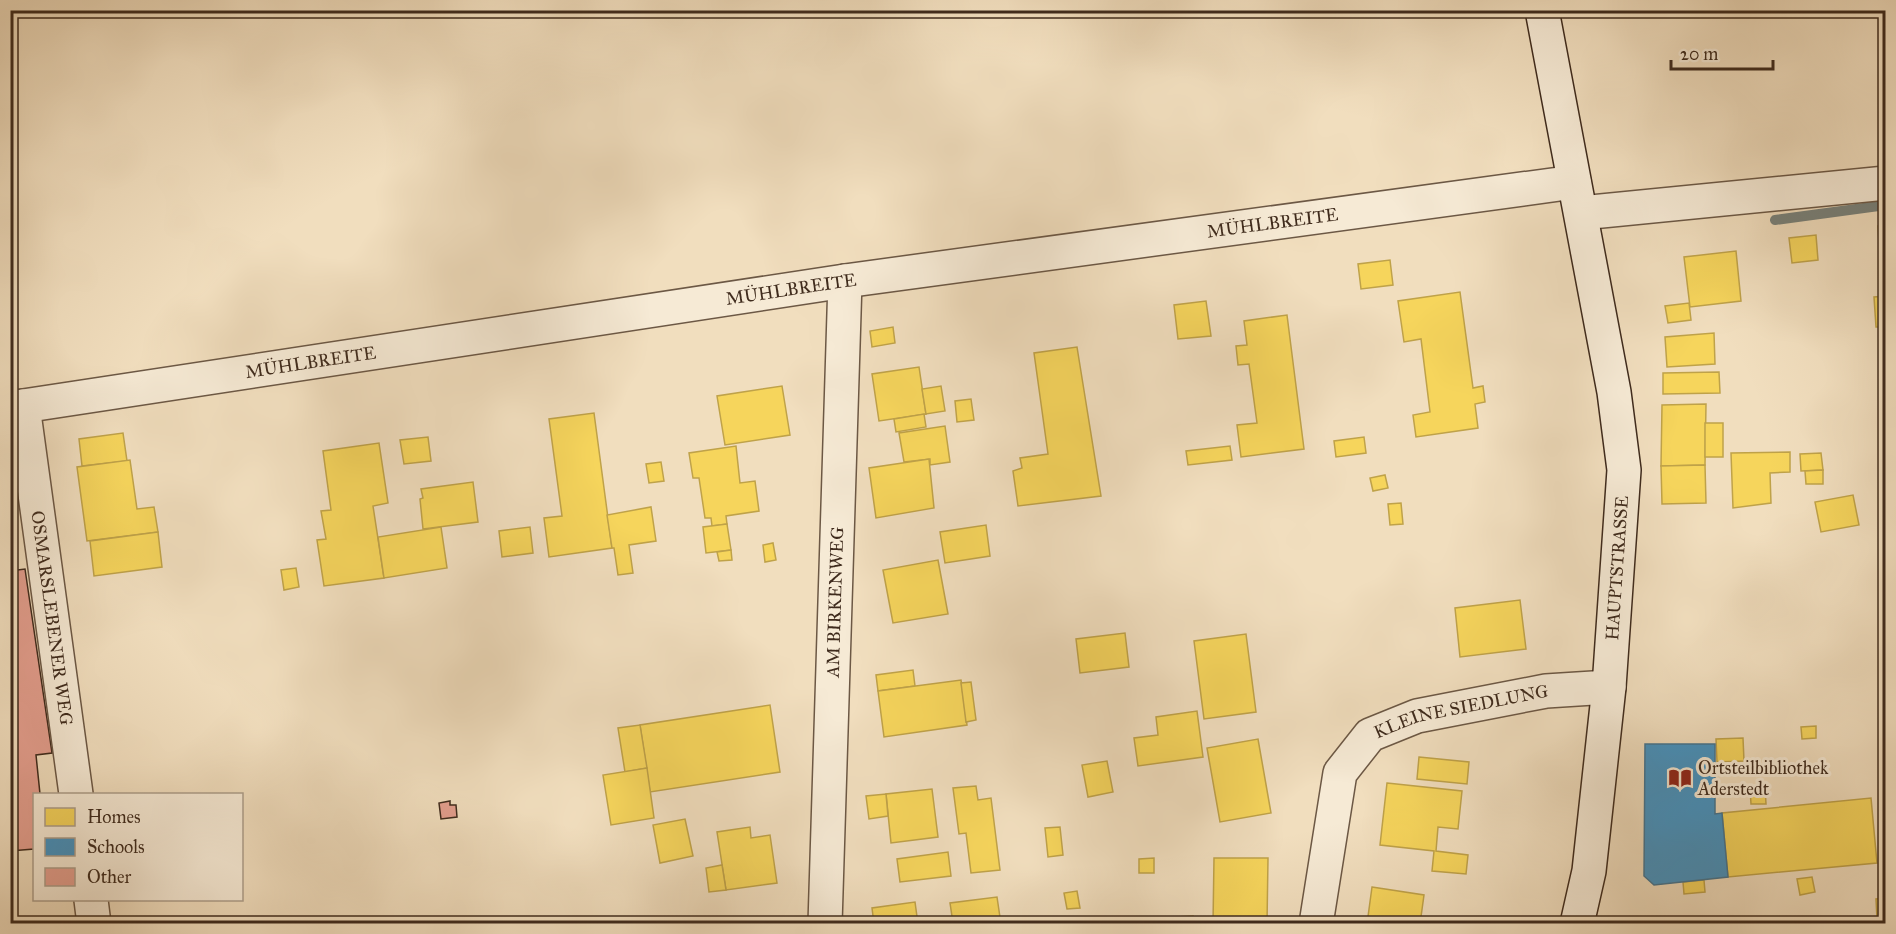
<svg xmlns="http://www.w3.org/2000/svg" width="1896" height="934" font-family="'IM FELL Great Primer',serif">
<rect width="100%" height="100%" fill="#f1debe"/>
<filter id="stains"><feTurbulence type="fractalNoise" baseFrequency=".00333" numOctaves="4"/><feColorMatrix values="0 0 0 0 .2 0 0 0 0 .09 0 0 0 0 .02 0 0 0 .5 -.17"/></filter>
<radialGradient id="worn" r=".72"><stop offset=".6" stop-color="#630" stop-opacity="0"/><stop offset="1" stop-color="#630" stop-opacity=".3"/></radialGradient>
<g fill="#f6d55c" stroke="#bfa249" stroke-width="1.5">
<polygon points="1886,225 1886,242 1879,243 1878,226"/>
<polygon points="1816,235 1818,260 1792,263 1789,238"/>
<polygon points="1736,251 1741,301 1690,307 1684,257"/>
<polygon points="1390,260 1393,285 1361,289 1358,264"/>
<polygon points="1460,292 1473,388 1483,386 1485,402 1475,404 1478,428 1416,437 1413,415 1430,412 1421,339 1404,342 1398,301"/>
<polygon points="1886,296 1886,327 1876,327 1874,297"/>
<polygon points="1206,301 1211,336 1178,339 1174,305"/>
<polygon points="1689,303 1691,320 1668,323 1665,306"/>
<polygon points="1287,315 1304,449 1241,457 1237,425 1257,423 1249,364 1238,365 1236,346 1247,345 1244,321"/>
<polygon points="893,327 895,343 872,347 870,331"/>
<polygon points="1714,333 1715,364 1667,367 1665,337"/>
<polygon points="1077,347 1101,496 1018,506 1013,471 1022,468 1020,458 1048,454 1034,353"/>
<polygon points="919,367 926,414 879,421 872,374"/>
<polygon points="1719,372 1720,393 1663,394 1663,373"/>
<polygon points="782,386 790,435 725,445 717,396"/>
<polygon points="941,386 945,411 926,414 922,389"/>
<polygon points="971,399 974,420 957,422 955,401"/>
<polygon points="1706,404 1705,465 1661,466 1662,405"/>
<polygon points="594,413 612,548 549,557 544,518 562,516 549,419"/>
<polygon points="924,414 926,427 896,432 894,419"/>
<rect x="1705" y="423" width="18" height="34"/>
<polygon points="945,426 950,462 930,465 930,459 904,462 899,433"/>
<polygon points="123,433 127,461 82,466 79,439"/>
<polygon points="428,437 431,461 404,464 400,440"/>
<polygon points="1364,437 1366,453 1336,457 1334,441"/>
<polygon points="379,443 388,503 373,506 384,578 324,586 317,540 326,539 321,511 331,510 323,451"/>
<polygon points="736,446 740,483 755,481 759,511 726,516 727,524 712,526 711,518 705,518 699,478 693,478 689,453"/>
<polygon points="1230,446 1232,460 1188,465 1186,451"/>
<polygon points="1790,452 1790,472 1770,473 1771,503 1733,508 1731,453"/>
<polygon points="1821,453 1823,470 1801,471 1800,454"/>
<polygon points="929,459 934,508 876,518 869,468"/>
<polygon points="130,460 137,509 154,507 158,532 87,541 77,467"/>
<polygon points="661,462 664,481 649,483 646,464"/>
<polygon points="1705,465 1706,503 1662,504 1661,466"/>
<polygon points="1823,470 1823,484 1806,484 1805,471"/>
<polygon points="1385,475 1388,488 1373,491 1370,478"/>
<polygon points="473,482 478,522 423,529 420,499 423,498 421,489"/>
<polygon points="1853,495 1859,525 1821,532 1815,502"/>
<polygon points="1401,503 1403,524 1390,525 1388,504"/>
<polygon points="651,507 656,541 629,545 633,573 618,575 614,548 612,548 607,515"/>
<polygon points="727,524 731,550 706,553 703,527"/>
<polygon points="986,525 990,556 945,563 940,532"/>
<polygon points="441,527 447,568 384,578 378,537"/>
<polygon points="530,527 533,553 502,557 499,531"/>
<polygon points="158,532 162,567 94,576 90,541"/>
<polygon points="773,543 776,560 765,562 763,545"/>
<polygon points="731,550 732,560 719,561 717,552"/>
<polygon points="938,560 948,614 893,623 883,570"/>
<polygon points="296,568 299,587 284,590 281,570"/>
<polygon points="1520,600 1526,649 1460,657 1455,608"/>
<polygon points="1125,633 1129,667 1080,673 1076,639"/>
<polygon points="1246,634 1256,712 1204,719 1194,641"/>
<polygon points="913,670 915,686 878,691 876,675"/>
<polygon points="961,680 967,725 884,737 878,691"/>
<polygon points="971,682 976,720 966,722 961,683"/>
<polygon points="770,705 780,772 650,792 640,725"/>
<polygon points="1197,711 1203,757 1138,766 1134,738 1158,735 1156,717"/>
<polygon points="640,725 647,768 625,772 618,728"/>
<polygon points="1816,726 1816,738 1802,739 1801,727"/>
<polygon points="1743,738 1744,761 1717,762 1716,739"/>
<polygon points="1258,739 1271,813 1220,822 1207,748"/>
<polygon points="1419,757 1469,762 1467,784 1417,779"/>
<polygon points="1107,761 1113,792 1088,797 1082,765"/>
<polygon points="647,768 654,818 611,825 603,775"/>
<polygon points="1387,783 1462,791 1458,829 1438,827 1436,851 1468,855 1466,874 1432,871 1434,851 1380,845"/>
<polygon points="976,786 978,800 991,798 1000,870 971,873 966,833 959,834 953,788"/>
<polygon points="1765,787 1766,804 1751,804 1750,788"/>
<polygon points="932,789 938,837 891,843 886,794"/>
<polygon points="886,794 888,816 869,819 866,796"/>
<polygon points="1871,798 1877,863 1728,877 1722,813"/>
<polygon points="685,819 693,856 660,863 653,825"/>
<polygon points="750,827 751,838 770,835 777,883 726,890 717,832"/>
<polygon points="1060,827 1063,855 1048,857 1045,828"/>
<polygon points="948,852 951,876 900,882 897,859"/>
<polygon points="1154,858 1154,873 1139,873 1139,859"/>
<polygon points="1214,858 1268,858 1267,924 1213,924"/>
<polygon points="722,865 726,890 709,892 706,868"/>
<polygon points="1812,877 1815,892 1800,895 1797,879"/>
<polygon points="1704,880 1705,892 1684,894 1683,882"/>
<polygon points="1372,887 1424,895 1420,924 1367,924"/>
<polygon points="1077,891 1080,908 1067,909 1064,893"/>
<polygon points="997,897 1001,924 950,924 953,923 950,903"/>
<polygon points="1886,898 1886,918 1877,919 1876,899"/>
<polygon points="915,902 918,924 874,924 872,908"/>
<polygon points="1193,916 1193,924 1143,924 1142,919"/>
</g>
<polygon fill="#4393c3" stroke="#427491" stroke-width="1.5" points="1645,744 1715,744 1715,814 1722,813 1728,877 1654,885 1644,876"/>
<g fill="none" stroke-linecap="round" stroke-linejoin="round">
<polyline stroke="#77817b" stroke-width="10" points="1775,220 1886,205"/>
</g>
<g fill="#e49f8f" stroke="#3f2b1d" stroke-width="1.5">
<polygon points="25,569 52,753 36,755 40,794 34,794 34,849 10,851 10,571"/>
<polygon points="450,801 450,805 456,805 457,817 441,819 439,803"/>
</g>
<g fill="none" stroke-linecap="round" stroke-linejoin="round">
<g stroke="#6c5845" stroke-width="36">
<g id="minor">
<polyline points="1581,213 1886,183"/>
<path id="s1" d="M23,406l53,388"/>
<path id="s2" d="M10,408l835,-127 729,-99"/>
<polyline points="91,900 94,924"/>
<path id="s3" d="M825,924l20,-643"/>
<path id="s4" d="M1316,924l24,-151 30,-38 47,-19 129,-25 63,-4"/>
</g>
</g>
<g stroke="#3f2b1d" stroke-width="36">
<polyline id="secondary" points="1542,10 1614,392 1624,470 1609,687 1589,871 1577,924"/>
</g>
<use href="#minor" stroke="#f6ead5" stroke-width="33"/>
<use href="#secondary" stroke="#f6ead5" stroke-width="33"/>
</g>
<defs>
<g id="library-bare" transform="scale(1.8)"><path d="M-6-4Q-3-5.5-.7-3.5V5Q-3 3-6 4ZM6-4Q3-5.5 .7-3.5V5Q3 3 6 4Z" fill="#8f2418" stroke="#f6ead5" stroke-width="2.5" paint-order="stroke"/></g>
</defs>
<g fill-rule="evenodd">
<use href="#library-bare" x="1680" y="778"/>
</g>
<g text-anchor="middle" stroke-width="6" stroke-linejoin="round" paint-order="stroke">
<g font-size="18" fill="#3f2b1d" stroke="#f6ead5">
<text dy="6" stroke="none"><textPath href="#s2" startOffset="1276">MÜHLBREITE</textPath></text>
<text dy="6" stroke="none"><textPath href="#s2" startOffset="790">MÜHLBREITE</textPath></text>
<text dy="6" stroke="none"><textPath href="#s2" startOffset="304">MÜHLBREITE</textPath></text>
<text transform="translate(1617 568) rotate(-86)" y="6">HAUPTSTRASSE</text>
<text dy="6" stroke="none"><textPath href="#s3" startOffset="322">AM BIRKENWEG</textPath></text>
<text dy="6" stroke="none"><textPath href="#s1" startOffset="214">OSMARSLEBENER WEG</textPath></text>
<text dy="6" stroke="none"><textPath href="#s4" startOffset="296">KLEINE SIEDLUNG</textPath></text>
</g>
<g font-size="18" fill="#3f2b1d" stroke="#f6ead5" text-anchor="start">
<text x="1698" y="774">Ortsteilbibliothek<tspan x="1698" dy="21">Aderstedt</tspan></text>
</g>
</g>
<rect width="1896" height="934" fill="none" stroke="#f1debe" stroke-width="36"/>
<rect x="12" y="12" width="1872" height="910" fill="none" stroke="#3f2b1d" stroke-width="3"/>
<rect x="18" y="18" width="1860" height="898" fill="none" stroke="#3f2b1d" stroke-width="1.5"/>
<rect x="33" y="793" width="210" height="108" fill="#f6ead5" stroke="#ad9e8b" stroke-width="1.5"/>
<rect x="45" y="808" width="30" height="18" fill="#f6d55c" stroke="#ad9e8b" stroke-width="1.5"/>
<text x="87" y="823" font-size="18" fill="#3f2b1d">Homes</text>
<rect x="45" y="838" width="30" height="18" fill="#4393c3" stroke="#ad9e8b" stroke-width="1.5"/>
<text x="87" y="853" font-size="18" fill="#3f2b1d">Schools</text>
<rect x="45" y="868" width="30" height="18" fill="#e49f8f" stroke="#ad9e8b" stroke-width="1.5"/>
<text x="87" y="883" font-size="18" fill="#3f2b1d">Other</text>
<path d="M1671 60v9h102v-9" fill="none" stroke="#3f2b1d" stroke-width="3"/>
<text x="1680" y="60" font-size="18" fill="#3f2b1d" stroke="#f6ead5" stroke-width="4.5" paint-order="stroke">20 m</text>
<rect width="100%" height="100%" filter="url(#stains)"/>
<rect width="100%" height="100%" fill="url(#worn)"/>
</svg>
